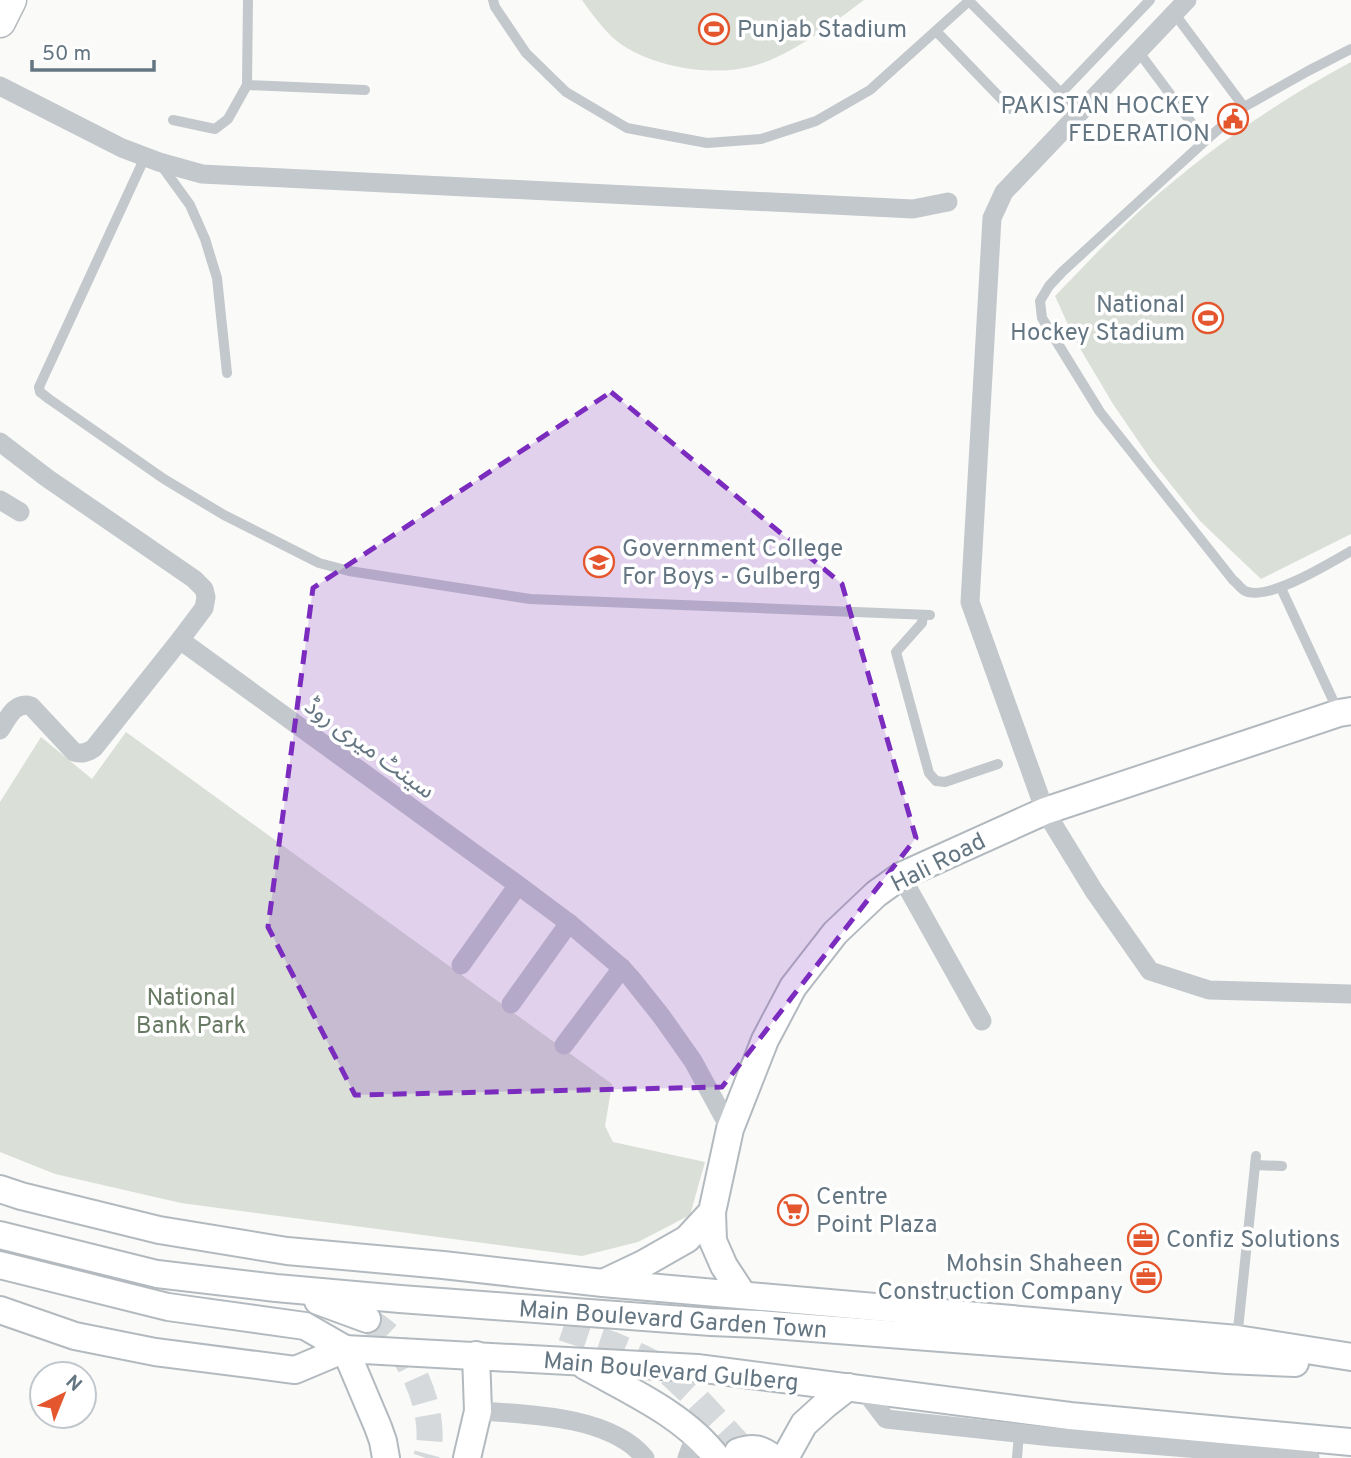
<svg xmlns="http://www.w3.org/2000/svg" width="1351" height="1458" font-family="Overpass,'Noto Sans Arabic',sans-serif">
<rect width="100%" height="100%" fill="#fafaf8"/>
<g fill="#dadfd7">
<path d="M582,0h282c-32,24 -76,58 -115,67 -41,10 -105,-1 -137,-30 -11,-11 -21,-24 -30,-37z"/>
<path d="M1351,62v472l-90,45 -61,-58 -48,-60 -39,-57 -38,-64 -20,-44c30,-31 59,-62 91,-91 61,-55 132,-104 205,-143z"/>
<polygon points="126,732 612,1084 605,1126 613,1142 705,1162 690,1215 638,1242 582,1256 181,1203 55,1174 0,1152 0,802 41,737 92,779"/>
</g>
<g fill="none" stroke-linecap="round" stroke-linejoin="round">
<g stroke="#d5d9db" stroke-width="26" stroke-dasharray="26 13" stroke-linecap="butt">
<path d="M367,1319c8,6 15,10 22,17 26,28 50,84 37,122"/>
<polyline points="563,1328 611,1344 641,1357 665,1369 695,1397 743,1449 749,1458"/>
</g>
<g stroke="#b3babf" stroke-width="30">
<g id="secondary">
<polyline points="0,1189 21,1196 159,1230 287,1251 443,1265 603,1283 1237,1339 1351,1357"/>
<polyline points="712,1212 713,1241 724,1266 743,1295"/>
<polyline points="0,1235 157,1274 276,1288 400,1299 711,1322 759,1324 1227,1360 1295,1363"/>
<polyline points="0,1265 168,1307 305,1326 345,1349 378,1427 383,1441 386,1458"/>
<polyline points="605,1282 643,1264 687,1239 712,1212 730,1129 765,1040 793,987 835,933 876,894 901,876 1045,811 1339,713 1351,711"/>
<polyline points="318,1301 367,1319"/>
<polyline points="0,1310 75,1336 155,1352 295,1370 345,1349 697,1368 1070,1416 1351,1442"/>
<path d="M585,1366c45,25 101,50 132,92"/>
<polyline points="467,1458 478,1411 476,1355"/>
<path d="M735,1458l3,-6c14,-5 23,-4 35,6"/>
<polyline points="785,1458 804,1424 825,1405 848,1387"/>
</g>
</g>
<g stroke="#b5babe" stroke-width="33">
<polyline id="primary" points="0,22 11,0"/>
</g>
<g stroke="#c3c8cc" stroke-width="10">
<polyline points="493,0 495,7 526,53 566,92 627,128 707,143 761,139 816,121 870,90 970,0"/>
<polyline points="969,1 1080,112"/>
<polyline points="1174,13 1244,107 1308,71 1351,49"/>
<polyline points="936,31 1011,109"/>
<path d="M1138,51l67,90 -143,131 -13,14 -9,15 2,17 58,94 133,168c4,3 8,9 12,11 22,11 85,-28 106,-40"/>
<polyline points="247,85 365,90"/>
<polyline points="1061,93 1150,0"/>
<polyline points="173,120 215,129 228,119 247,85 248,0"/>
<polyline points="1205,141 1244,107"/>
<polyline points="145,157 39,387 40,392 49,399 164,479 224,515 319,563 349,571 530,599 930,615"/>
<polyline points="161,165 190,205 205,239 217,278 227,373"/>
<polyline points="1281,588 1338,711"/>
<polyline points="923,615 922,623 896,652 929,773 936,781 945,782 998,764"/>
<polyline points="1255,1165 1282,1166"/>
<polyline points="1237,1339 1256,1156"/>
<polyline points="1017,1458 1019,1433"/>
</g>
<g stroke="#c3c8cc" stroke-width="19">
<polyline points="1187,0 1004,192 992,218 970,602 1045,811 1094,891 1150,971 1209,990 1351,994"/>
<polyline points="0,86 122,148 159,162 202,174 913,209 948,202"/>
<path d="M0,442l47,36 147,101 10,10 2,8 -2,11 -24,32 -86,108c-7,5 -12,6 -20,4l-43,-46c-16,-5 -23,12 -31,24"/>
<polyline points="0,500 20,512"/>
<polyline points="180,640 518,885 569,923 622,968 631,978 662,1017 693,1061 730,1129"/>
<polyline points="901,876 982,1021"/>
<polyline points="461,965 518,885"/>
<polyline points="511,1004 569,923"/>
<polyline points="564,1045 622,968"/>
<polyline points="864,1390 886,1419 1052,1437 1310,1458"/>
<path d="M478,1411c50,3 133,5 167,47"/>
<polyline points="687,1458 691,1447 698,1437"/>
</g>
<use href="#secondary" stroke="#fff" stroke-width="26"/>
<use href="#primary" stroke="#fff" stroke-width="30"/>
</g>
<path fill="#7b2cbf" fill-opacity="0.2" stroke="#7b2cbf" stroke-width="5" stroke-dasharray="14 9" stroke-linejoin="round" d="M611,392l231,192 74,254 -194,249 -367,8 -87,-168 45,-339z"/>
<defs>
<g id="stadium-ring" transform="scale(1.575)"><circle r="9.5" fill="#fff" stroke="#e4572e" stroke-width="1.5"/><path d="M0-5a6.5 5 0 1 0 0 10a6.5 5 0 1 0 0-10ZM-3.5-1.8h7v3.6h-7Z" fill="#e4572e"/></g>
<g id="civic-ring" transform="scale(1.575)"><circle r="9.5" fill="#fff" stroke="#e4572e" stroke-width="1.5"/><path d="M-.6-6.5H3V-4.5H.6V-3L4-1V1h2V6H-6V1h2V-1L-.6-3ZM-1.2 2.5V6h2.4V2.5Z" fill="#e4572e"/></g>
<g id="university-ring" transform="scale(1.575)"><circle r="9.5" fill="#fff" stroke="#e4572e" stroke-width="1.5"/><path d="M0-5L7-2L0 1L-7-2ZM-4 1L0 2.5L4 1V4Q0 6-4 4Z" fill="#e4572e"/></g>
<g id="supermarket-ring" transform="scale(1.575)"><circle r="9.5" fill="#fff" stroke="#e4572e" stroke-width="1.5"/><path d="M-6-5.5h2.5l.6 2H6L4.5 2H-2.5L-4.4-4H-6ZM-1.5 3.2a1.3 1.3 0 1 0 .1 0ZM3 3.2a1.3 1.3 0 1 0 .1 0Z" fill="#e4572e"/></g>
<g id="office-ring" transform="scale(1.575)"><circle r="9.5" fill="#fff" stroke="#e4572e" stroke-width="1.5"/><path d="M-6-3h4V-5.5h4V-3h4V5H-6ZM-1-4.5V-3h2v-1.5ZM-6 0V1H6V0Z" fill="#e4572e"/></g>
</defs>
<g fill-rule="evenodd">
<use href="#stadium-ring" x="714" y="29"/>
<use href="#civic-ring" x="1233" y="119"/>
<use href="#stadium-ring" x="1208" y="318"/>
<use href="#university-ring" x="599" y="562"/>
<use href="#supermarket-ring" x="793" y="1210"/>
<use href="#office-ring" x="1143" y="1239"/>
<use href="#office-ring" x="1146" y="1277"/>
</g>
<g text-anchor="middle" stroke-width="7" stroke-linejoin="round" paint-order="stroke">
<g font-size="24" fill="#657683" stroke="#fff" text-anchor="start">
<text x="737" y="37">Punjab Stadium</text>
<text x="1210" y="113" text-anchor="end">PAKISTAN HOCKEY<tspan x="1210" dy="28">FEDERATION</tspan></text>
<text x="1185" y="312" text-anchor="end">National<tspan x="1185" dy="28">Hockey Stadium</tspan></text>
<text x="622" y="556">Government College<tspan x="622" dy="28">For Boys - Gulberg</tspan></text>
<text x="816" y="1204">Centre<tspan x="816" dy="28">Point Plaza</tspan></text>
<text x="1166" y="1247">Confiz Solutions</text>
<text x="1123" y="1271" text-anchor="end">Mohsin Shaheen<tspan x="1123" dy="28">Construction Company</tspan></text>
</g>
<g font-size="24" fill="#657683" stroke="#fff">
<text transform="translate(370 748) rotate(36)" y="8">سینٹ میری روڈ</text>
<text transform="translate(938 862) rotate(-27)" y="8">Hali Road</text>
<text transform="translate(673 1319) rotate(4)" y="8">Main Boulevard Garden Town</text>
<text transform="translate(671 1371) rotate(5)" y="8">Main Boulevard Gulberg</text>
</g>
<g font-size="24" fill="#687a64" stroke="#fff">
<text x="191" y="1005">National<tspan x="191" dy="28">Bank Park</tspan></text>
</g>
</g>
<g transform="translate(63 1395) rotate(43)"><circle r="33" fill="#ffffff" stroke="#c1c8cd" stroke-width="2"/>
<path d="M0-5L12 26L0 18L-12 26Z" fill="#e4572e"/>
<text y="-10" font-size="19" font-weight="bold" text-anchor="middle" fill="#657683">N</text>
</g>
<path d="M32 60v10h122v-10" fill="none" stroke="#657683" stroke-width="3.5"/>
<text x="42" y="60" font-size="21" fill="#657683" stroke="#ffffff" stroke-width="5" paint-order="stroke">50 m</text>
</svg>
